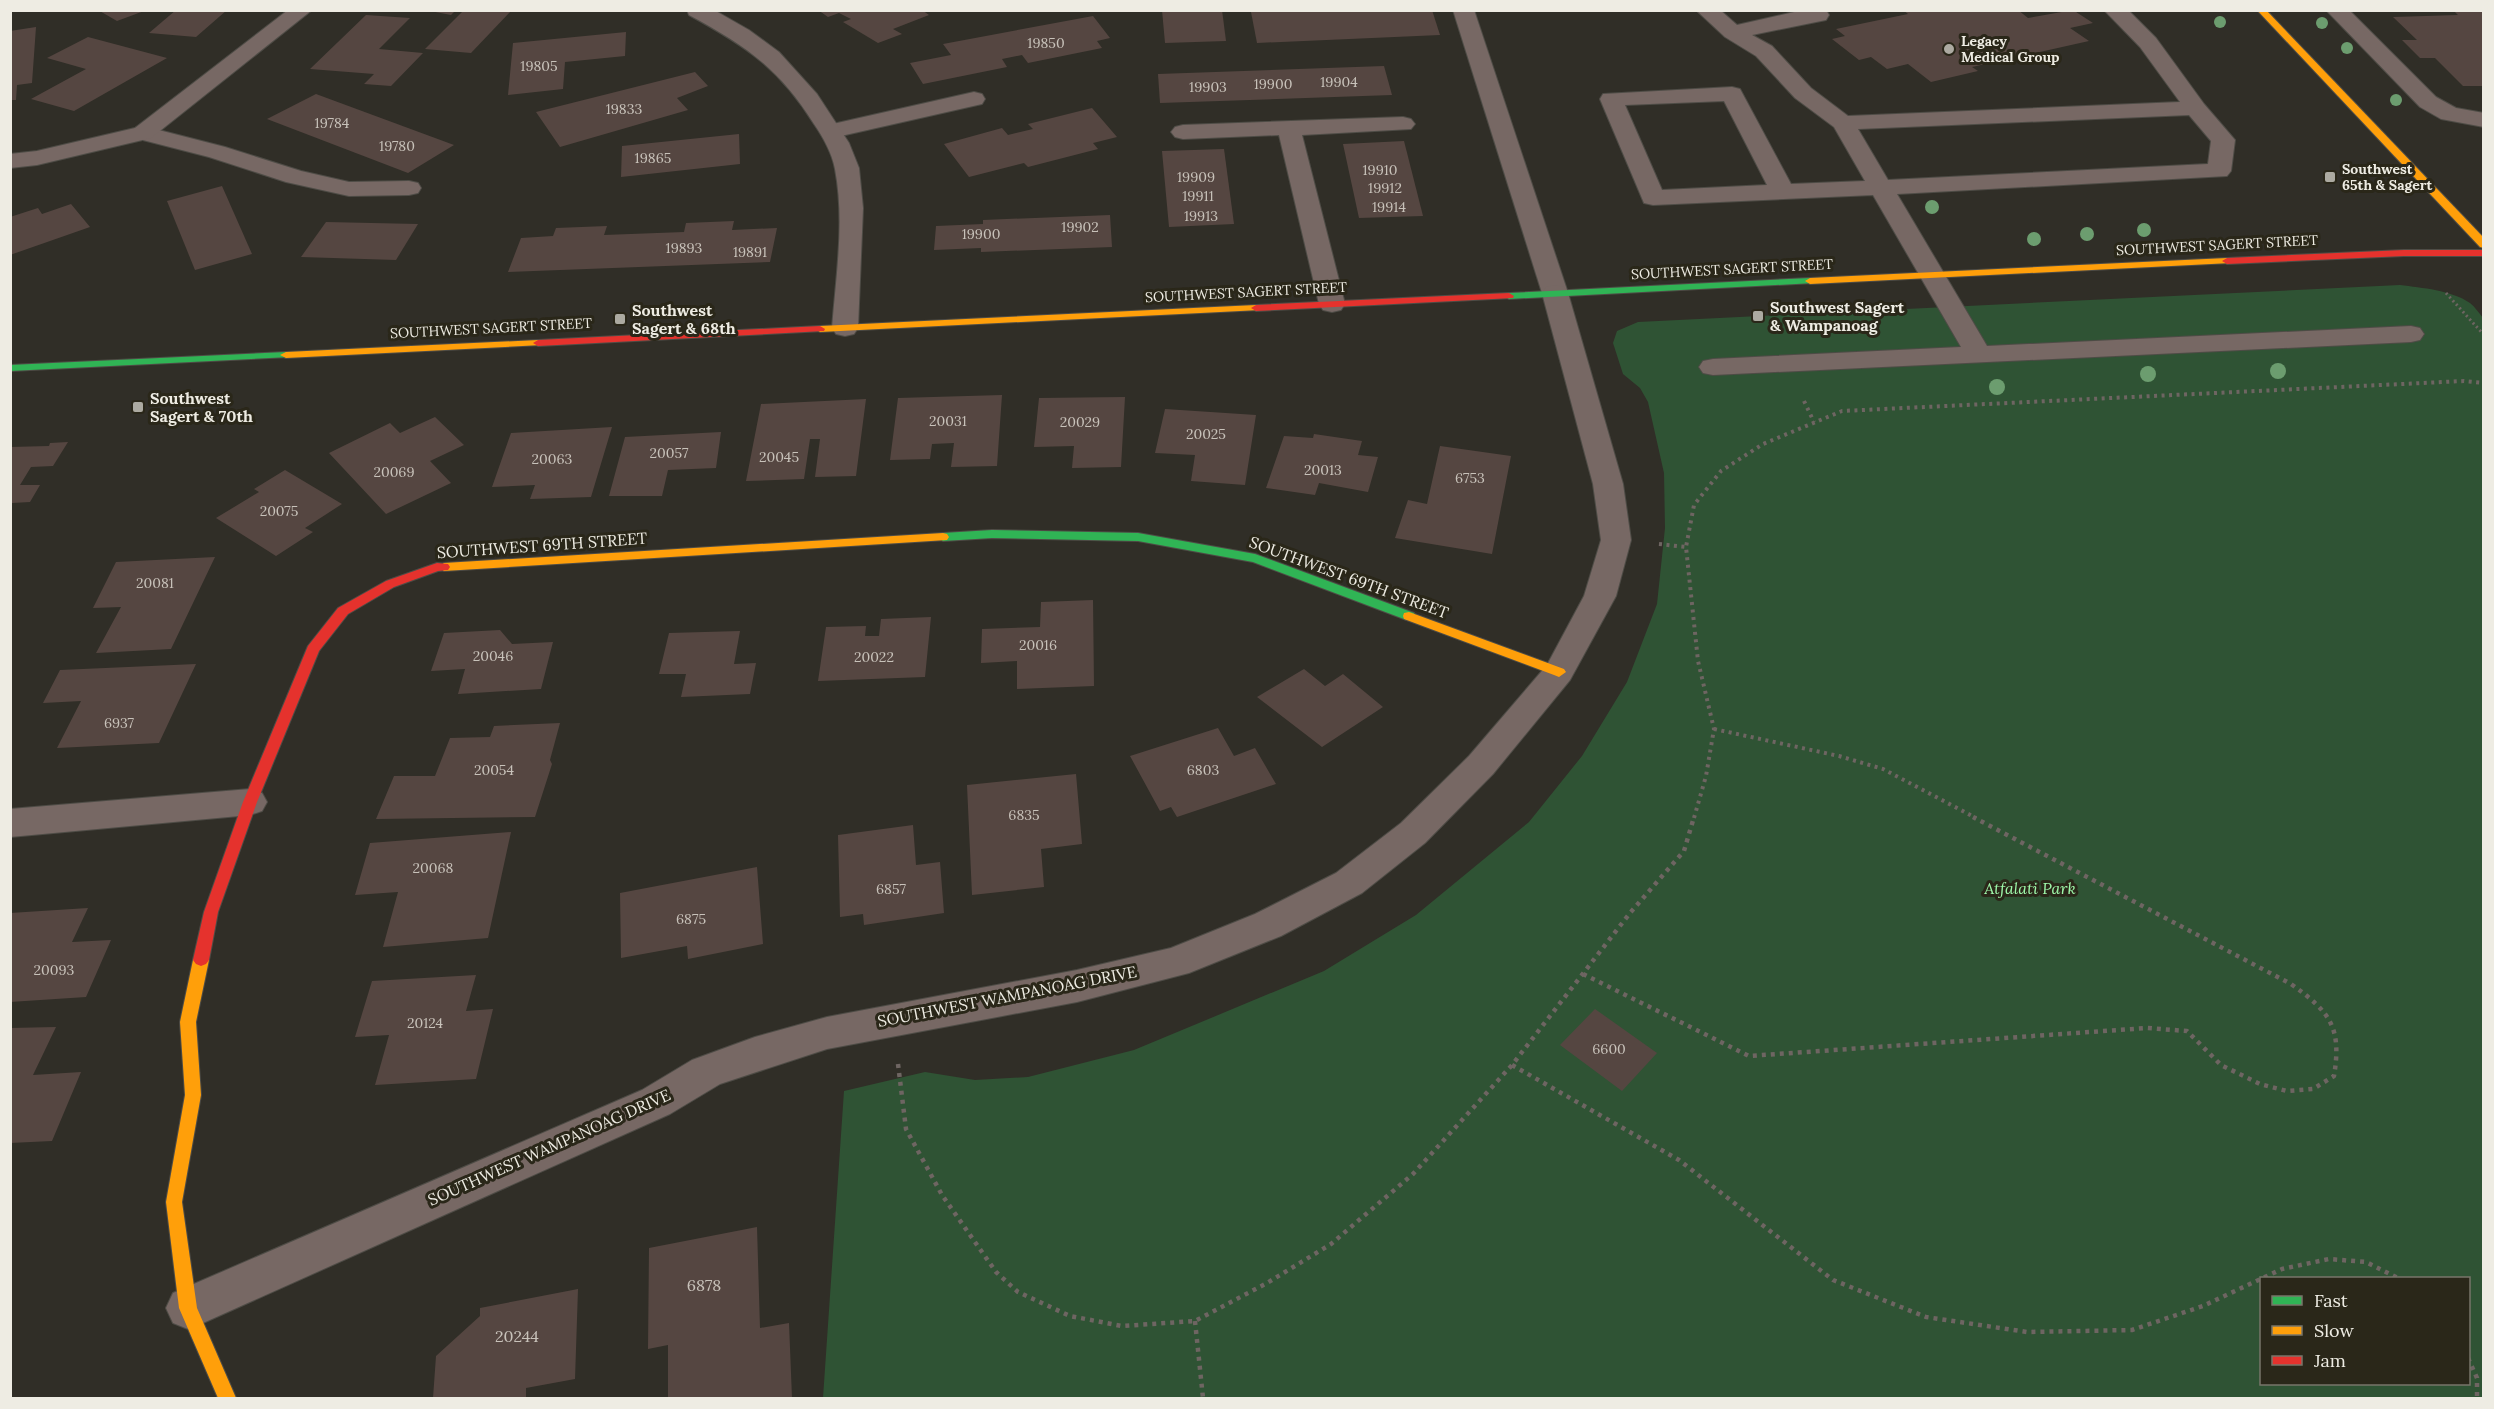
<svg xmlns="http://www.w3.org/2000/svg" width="2494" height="1409" font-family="Lora,serif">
<rect width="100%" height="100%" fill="#302e27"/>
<path fill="#2f5334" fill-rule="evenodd" d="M2400,285c22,3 51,5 70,18 5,4 9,10 13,15v1080h-1660l21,-307 81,-19 50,8 53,-3 106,-27 190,-79 92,-56 113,-93 53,-66 45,-74 30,-78 8,-76 -1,-55 -16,-71 -8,-14 -17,-14 -10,-31 4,-12 21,-9zM2262,1278h206v106h-206z"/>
<g fill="#554641">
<polygon points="98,10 144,10 144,11 117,21"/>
<polygon points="176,10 227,10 196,37 149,33"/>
<polygon points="425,10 456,10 451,15"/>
<polygon points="464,10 512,10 471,53 425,49"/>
<polygon points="818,10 922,10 929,15 893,29 902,34 878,43 843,22 851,19 839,13 828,17"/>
<polygon points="1162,10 1222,10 1226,41 1165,43"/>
<polygon points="1295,10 1432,10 1440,35 1257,43 1251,12"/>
<polygon points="1903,10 2018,10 2028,18 2073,10 2093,23 2070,28 2089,41 1972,67 1978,71 1931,82 1908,64 1887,69 1871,57 1859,60 1832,39 1845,36 1836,29 1908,14"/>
<polygon points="2453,10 2484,10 2484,86 2463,86 2435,58 2420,58 2402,40 2417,40 2393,17 2458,15"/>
<polygon points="366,15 410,18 379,49 423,53 391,86 364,84 374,74 310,69"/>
<polygon points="1093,16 1110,38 1097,41 1102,48 1028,63 1022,55 1002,59 1007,67 923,84 910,63 951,55 943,44"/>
<polygon points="36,27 32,83 17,85 16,100 10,100 10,31"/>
<polygon points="626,32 625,56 565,62 563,89 508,95 513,43"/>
<polygon points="88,37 167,58 74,111 31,99 86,69 47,58"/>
<polygon points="1384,66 1392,95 1160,103 1158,74"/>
<polygon points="695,72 708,86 677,98 688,110 560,147 536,112"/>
<polygon points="316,94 454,145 408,173 267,119"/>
<polygon points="1092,108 1117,137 1093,143 1098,149 1028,167 1024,163 969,177 944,144 1002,128 1008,135 1033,129 1028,124"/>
<polygon points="739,134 740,164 621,177 622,146"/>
<polygon points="1404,141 1423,216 1359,218 1343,144"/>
<polygon points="1224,149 1234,224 1169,227 1162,151"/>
<polygon points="222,186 252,254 195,270 167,201"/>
<polygon points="71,204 90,227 10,255 10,217 38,208 42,214"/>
<polygon points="1110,215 1112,247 981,252 981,248 934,250 936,226 983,224 983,220"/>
<polygon points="734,221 732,230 777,228 770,262 508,272 521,238 553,236 556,228 607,226 604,235 684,232 686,223"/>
<polygon points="326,222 418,224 396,260 301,257"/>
<polygon points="1002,395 997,466 951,467 954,443 932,444 930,459 890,460 898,398"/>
<polygon points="1125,397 1121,467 1072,468 1074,446 1034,447 1039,398"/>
<polygon points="866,399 856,476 815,477 820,439 810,439 804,479 746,481 761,404"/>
<polygon points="1165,409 1256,415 1245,485 1191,481 1195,455 1155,453"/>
<polygon points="435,417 464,445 430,461 451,483 386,514 329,453 390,423 400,433"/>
<polygon points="612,427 591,497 530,499 535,485 492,487 511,433"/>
<polygon points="721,432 716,468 668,470 662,496 609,496 625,437"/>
<polygon points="1314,434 1362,441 1358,455 1378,457 1368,492 1319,483 1315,495 1266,488 1284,436 1313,438"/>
<polygon points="68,442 53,466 31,467 20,485 40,485 30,502 12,503 10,506 10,447 49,446 50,443"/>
<polygon points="1440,446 1511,456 1492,554 1395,538 1408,500 1427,504"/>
<polygon points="285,470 342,504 305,528 313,532 276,556 216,518 259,492 254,489"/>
<polygon points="215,557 171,649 96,653 121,607 93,608 116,562"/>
<polygon points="1093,600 1094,686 1017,689 1017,661 981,663 982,629 1040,627 1041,602"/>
<polygon points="931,617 925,677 818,681 826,627 866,626 865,636 879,636 881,619"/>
<polygon points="500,630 512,644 553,642 541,689 458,694 465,669 431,671 444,633"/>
<polygon points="740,631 734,664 756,663 750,694 681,697 686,674 659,674 669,633"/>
<polygon points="196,664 159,743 57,748 81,701 43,703 60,670"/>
<polygon points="1304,669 1325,686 1343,674 1383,707 1322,747 1257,697"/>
<polygon points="560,723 550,760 552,764 535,817 376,819 394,776 435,776 450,738 490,737 494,726"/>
<polygon points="1218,728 1234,756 1255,748 1276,784 1177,817 1171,807 1160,811 1130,756"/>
<polygon points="1076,774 1082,844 1041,849 1044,887 972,895 967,785"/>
<polygon points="913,825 916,865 940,862 944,913 864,925 863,914 840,917 838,835"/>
<polygon points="511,832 488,938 383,947 398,892 355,895 370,843"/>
<polygon points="757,867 763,944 688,959 687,946 621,958 620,893"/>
<polygon points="88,908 72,942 111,940 86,997 10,1002 10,913"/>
<polygon points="476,975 466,1011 493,1009 476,1079 375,1085 389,1035 355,1037 372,981"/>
<polygon points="1595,1009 1657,1053 1622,1091 1560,1045"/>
<polygon points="56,1027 33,1075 81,1072 52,1141 10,1143 10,1028"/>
<polygon points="757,1227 760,1328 789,1323 792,1398 668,1398 668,1345 648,1349 649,1248"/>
<polygon points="578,1289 575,1379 526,1388 526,1398 433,1398 436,1356 480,1316 480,1308"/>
</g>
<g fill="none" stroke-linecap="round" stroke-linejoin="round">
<g stroke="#4e4c46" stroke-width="2">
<g id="lane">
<polygon points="1453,10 1474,10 1568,293 1564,299 1555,301 1546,299 1542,293"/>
<path d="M1696,10h24l17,15 66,-15h23l3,5 -3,5 -74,15 20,11 39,42 37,28 332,-14 -40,-55 -36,-37h24l28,28 48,66 31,36 -4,31 -4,5 -330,18 90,152 424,-20 9,2 4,6 -4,6 -9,2 -698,33 -10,-2 -4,-6 4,-6 10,-2 248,-12 -88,-152 -220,10 -9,-2 -44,-104 3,-5 129,-7 8,2 51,95 74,-3 -31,-54 -39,-29 -39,-42 -31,-19zM1724,101l43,84 -105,5 -37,-85zM2189,115l22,26 -3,23 -320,16 -30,-51z"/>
<polygon points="2326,10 2349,10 2436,97 2456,108 2484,113 2484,127 2441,119 2420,107"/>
<polygon points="974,92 982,94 985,99 982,104 832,138 824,136 820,131 824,126"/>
<polygon points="143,126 225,147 301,171 349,182 409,181 418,183 421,188 418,193 409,195 349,196 286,182 209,157 135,138 131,133 135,128"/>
</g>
</g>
<g stroke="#4e4c46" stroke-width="2">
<g id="street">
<polygon points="288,10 312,10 151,138 37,165 10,168 10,154 37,151 135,128"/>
<path d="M687,10h27l35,20 30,22 38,42 32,49 10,25 4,40 -5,120 -4,6 -9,2 -9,-2 -4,-6c4,-52 13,-107 3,-159 -3,-16 -12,-32 -21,-45 -35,-56 -68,-78 -125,-109z"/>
<polygon points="1403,117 1411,119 1415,124 1411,129 1302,135 1345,304 1341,310 1332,312 1323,310 1319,304 1279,135 1183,139 1175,137 1171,132 1175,127 1183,125"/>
<polygon points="1555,285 1564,287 1568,293 1623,484 1631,540 1616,596 1570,680 1493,774 1425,843 1362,893 1281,936 1189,973 1077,1002 827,1049 720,1084 670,1114 203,1323 188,1329 173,1323 166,1308 173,1293 642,1090 692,1060 755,1037 827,1017 1077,970 1171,948 1255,914 1336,873 1401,823 1469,756 1547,665 1584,596 1601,540 1593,484 1542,293 1546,287"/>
<polygon points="250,789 262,793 267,802 262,811 250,815 10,837 10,809"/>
</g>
</g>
<g stroke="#4e4c46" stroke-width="2">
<g id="fast">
<polygon points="1810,278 1814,279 1814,283 1509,299 1504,296 1509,293"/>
<polygon points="286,352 290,353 290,357 10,371 10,365"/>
<polygon points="992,530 1138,533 1255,554 1414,613 1415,616 1409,620 1404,619 1253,562 1138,541 992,538 943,541 937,537 943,533"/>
</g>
</g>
<g stroke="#4e4c46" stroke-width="2">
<g id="slow">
<polygon points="2257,10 2266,10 2484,238 2484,248 2480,247"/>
<polygon points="2227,258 2232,261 2231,263 1810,284 1805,281 1810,278"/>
<polygon points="1256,305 1260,306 1260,310 820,332 815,329 820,326"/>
<polygon points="538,340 542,341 542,345 286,358 280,355 286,352"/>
<polygon points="943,533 947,534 949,537 947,540 444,571 438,567 444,563"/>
<polygon points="1409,612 1564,669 1566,672 1559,677 1554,675 1404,619 1403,616 1404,613"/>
<polygon points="201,954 206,956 209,960 196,1022 201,1095 182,1202 197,1308 236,1398 218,1398 179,1308 166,1202 185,1095 180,1022 193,960 196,956"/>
</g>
</g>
<g stroke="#4e4c46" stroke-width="2">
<g id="jam">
<polygon points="2404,250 2484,250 2484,256 2404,256 2227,264 2222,261 2227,258"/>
<polygon points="1509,293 1514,296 1513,298 1256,311 1251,308 1256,305"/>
<polygon points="820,326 825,329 824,331 538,346 533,343 538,340"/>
<polygon points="437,563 448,564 450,567 448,570 438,571 394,587 348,614 319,651 257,802 218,912 209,960 206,964 201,966 196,964 193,960 204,912 243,802 308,646 338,608 386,581"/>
</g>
</g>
<polyline stroke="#6e6562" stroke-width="3" stroke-dasharray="2 3" stroke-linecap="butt" points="2446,293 2484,335"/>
<g stroke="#6e6562" stroke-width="4" stroke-dasharray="3 4.5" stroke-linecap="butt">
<polyline points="1804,401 1814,422"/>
<polyline points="1659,544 1686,547"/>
<polyline points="1714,729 1839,756 1883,769 1976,818"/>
<polyline points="1694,818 1706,776 1714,729 1698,661 1686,547 1694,505 1721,471 1763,444 1842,411 2464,381 2484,383"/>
</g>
<g stroke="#6e6562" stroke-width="4.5" stroke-dasharray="4 5" stroke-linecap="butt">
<path d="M1583,974l166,82 398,-28 40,3 34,34 39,19 27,7 26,-2 21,-13c8,-49 -4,-64 -43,-92l-318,-167"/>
<polyline points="898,1064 906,1129 942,1195 996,1272 1018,1292 1070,1316 1122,1326 1195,1321 1267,1283 1331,1244 1413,1174 1512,1065 1630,913 1684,851 1694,817"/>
<polyline points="1512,1065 1679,1160 1833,1280 1926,1317 2027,1332 2132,1330 2203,1306 2282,1269 2329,1259 2366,1262 2398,1278"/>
<polyline points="1195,1321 1203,1398"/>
<polyline points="2468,1358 2477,1378 2477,1398"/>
</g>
<use href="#lane" fill="#776864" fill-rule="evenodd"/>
<use href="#street" fill="#776864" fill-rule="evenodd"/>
<use href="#fast" fill="#30b455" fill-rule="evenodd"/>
<use href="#slow" fill="#ff9f0a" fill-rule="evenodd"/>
<use href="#jam" fill="#e5322d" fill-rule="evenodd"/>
</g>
<g fill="#6c9d6f">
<circle cx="2220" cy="22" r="6"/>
<circle cx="2322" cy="23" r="6"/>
<circle cx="2347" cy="48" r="6"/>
<circle cx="2396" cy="100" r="6"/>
<circle cx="1932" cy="207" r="7"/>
<circle cx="2144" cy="230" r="7"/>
<circle cx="2087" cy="234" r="7"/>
<circle cx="2034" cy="239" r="7"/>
<circle cx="2278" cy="371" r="8"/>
<circle cx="2148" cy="374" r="8"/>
<circle cx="1997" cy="387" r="8"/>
</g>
<g fill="#acaaa1" stroke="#2a2719" stroke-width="2">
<circle cx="1949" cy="49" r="6"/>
<rect x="2324" y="171" width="12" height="12" rx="3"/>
<rect x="1752" y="310" width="12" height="12" rx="3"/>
<rect x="614" y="313" width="12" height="12" rx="3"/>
<rect x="132" y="401" width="12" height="12" rx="3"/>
</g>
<g text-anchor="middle" stroke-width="6" stroke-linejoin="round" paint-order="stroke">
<g font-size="14" font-weight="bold" fill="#eeece3" stroke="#2a2719" text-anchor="start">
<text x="1961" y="46">Legacy<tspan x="1961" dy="16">Medical Group</tspan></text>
<text x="2342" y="174">Southwest<tspan x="2342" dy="16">65th &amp; Sagert</tspan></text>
</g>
<g font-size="14" fill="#c8c2ba">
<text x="1046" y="48">19850</text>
<text x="539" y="71">19805</text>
<text x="1339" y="87">19904</text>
<text x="1273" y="89">19900</text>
<text x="1208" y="92">19903</text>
<text x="624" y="114">19833</text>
<text x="332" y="128">19784</text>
<text x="397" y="151">19780</text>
<text x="653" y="163">19865</text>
<text x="1380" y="175">19910</text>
<text x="1196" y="182">19909</text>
<text x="1385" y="193">19912</text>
<text x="1198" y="201">19911</text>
<text x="1389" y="212">19914</text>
<text x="1201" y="221">19913</text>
<text x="1080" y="232">19902</text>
<text x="981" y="239">19900</text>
<text x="684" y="253">19893</text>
<text x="750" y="257">19891</text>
<text x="948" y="426">20031</text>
<text x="1080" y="427">20029</text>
<text x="1206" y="439">20025</text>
<text x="669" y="458">20057</text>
<text x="779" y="462">20045</text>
<text x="552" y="464">20063</text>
<text x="1323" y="475">20013</text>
<text x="394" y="477">20069</text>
<text x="1470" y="483">6753</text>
<text x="279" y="516">20075</text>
<text x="155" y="588">20081</text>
<text x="1038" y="650">20016</text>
<text x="493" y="661">20046</text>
<text x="874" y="662">20022</text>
<text x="119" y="728">6937</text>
<text x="494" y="775">20054</text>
<text x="1203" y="775">6803</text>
<text x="1024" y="820">6835</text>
<text x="433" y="873">20068</text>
<text x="891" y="894">6857</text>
<text x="691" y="924">6875</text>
<text x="54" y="975">20093</text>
<text x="425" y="1028">20124</text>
<text x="1609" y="1054">6600</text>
</g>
<g font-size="14" fill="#eeece3" stroke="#2a2719">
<text transform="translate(2217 245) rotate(-3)" y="5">SOUTHWEST SAGERT STREET</text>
<text transform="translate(1732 269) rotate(-3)" y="5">SOUTHWEST SAGERT STREET</text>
<text transform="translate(1246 292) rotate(-3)" y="5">SOUTHWEST SAGERT STREET</text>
<text transform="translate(491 328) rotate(-3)" y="5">SOUTHWEST SAGERT STREET</text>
</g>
<g font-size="16" font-weight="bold" fill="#eeece3" stroke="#2a2719" text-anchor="start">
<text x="1770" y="313">Southwest Sagert<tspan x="1770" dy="18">&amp; Wampanoag</tspan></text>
<text x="632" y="316">Southwest<tspan x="632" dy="18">Sagert &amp; 68th</tspan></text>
<text x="150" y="404">Southwest<tspan x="150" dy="18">Sagert &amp; 70th</tspan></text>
</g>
<g font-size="16" fill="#eeece3" stroke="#2a2719">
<text transform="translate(542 545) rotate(-4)" y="6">SOUTHWEST 69TH STREET</text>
<text transform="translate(1349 577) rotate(20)" y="6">SOUTHWEST 69TH STREET</text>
<text transform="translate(1007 996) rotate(-11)" y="6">SOUTHWEST WAMPANOAG DRIVE</text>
<text transform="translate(549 1147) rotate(-24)" y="6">SOUTHWEST WAMPANOAG DRIVE</text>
</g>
<g font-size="16" font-style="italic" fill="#9ef8aa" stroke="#2a2719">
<text x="2030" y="894">Atfalati Park</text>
</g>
<g font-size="16" fill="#c8c2ba">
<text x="704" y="1291">6878</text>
<text x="517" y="1342">20244</text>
</g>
</g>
<rect width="2494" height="1409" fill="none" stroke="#eeece3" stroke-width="24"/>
<rect x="2260" y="1277" width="210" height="108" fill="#2a2719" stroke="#78766a" stroke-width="1.5"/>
<rect x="2272" y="1296" width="30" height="9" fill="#30b455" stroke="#78766a" stroke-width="1.5"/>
<text x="2314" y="1307" font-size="18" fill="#eeece3">Fast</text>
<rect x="2272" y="1326" width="30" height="9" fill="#ff9f0a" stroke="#78766a" stroke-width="1.5"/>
<text x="2314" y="1337" font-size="18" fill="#eeece3">Slow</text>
<rect x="2272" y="1356" width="30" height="9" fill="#e5322d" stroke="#78766a" stroke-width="1.5"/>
<text x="2314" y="1367" font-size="18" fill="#eeece3">Jam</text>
</svg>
